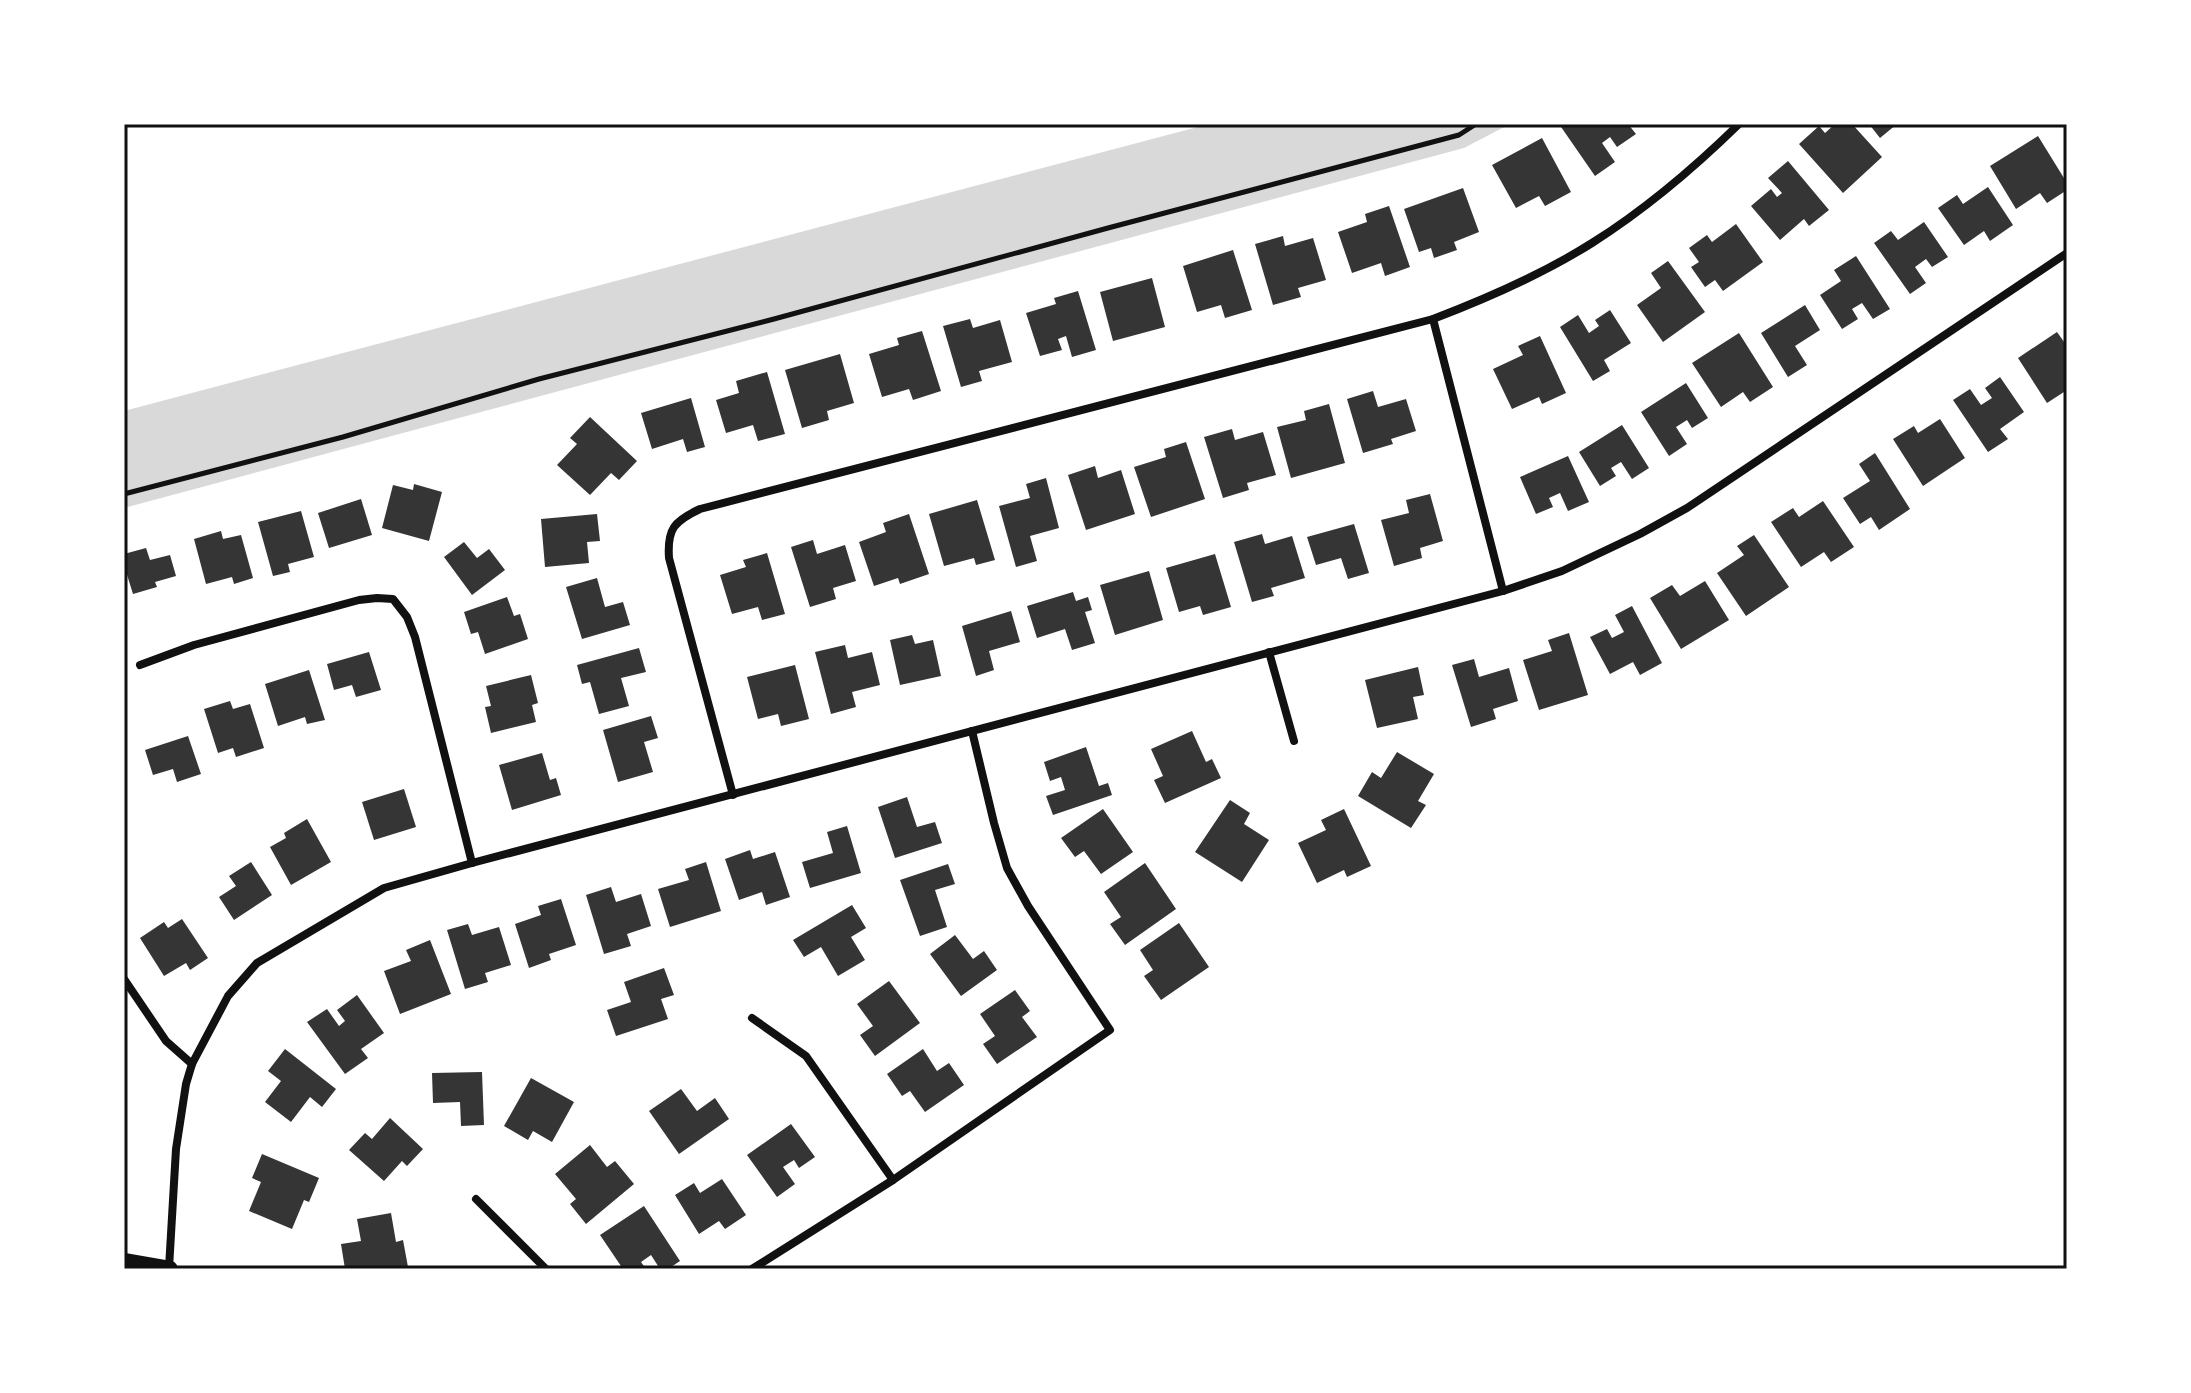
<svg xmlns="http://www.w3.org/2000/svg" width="2191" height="1393" font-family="'Space Grotesk',sans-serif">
<rect width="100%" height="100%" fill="#fff"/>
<polygon fill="#d9d9d9" points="1209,124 1510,124 1464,148 124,508 124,411"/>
<g fill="#353535">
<polygon points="1559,124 1628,124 1636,134 1617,147 1610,137 1602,143 1615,162 1595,176"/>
<polygon points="1835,124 1852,124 1882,157 1843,193 1799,144 1819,126 1825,133"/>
<polygon points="1869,124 1897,124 1880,138"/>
<polygon points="2038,136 2067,183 2067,190 2047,203 2040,193 2016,209 1990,166"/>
<polygon points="1542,138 1571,192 1545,206 1539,196 1516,208 1492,165"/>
<polygon points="1788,161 1829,210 1809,226 1804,219 1780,240 1751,206 1771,189 1777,197 1782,193 1768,178"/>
<polygon points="1988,187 2013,225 1990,241 1984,231 1964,245 1938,208 1957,195 1963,204"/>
<polygon points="1463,188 1479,232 1454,242 1457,250 1434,258 1431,248 1419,252 1404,209"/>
<polygon points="1389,206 1410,267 1385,276 1381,263 1352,273 1338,232 1367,222 1365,214"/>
<polygon points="1924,222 1948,257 1932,267 1926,259 1915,267 1926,283 1910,294 1874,243 1891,231 1898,240"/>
<polygon points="1736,224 1763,262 1723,291 1715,280 1705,287 1691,267 1699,262 1689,248 1707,235 1712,242"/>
<polygon points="1283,236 1285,246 1313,238 1326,280 1298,288 1301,297 1273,305 1255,244"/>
<polygon points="1233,250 1252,310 1225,318 1221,305 1197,312 1183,266"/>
<polygon points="1856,256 1890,309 1873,319 1862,303 1852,309 1858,319 1842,329 1820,295 1841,281 1834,270"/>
<polygon points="1668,261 1705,312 1663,342 1637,305 1661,288 1651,273"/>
<polygon points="1152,278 1165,327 1113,341 1100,292"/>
<polygon points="1078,291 1096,350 1072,357 1066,336 1058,339 1062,350 1040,356 1026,313 1056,304 1054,298"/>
<polygon points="1805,305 1820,330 1795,346 1807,365 1788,377 1761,333"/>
<polygon points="1610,310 1631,343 1604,360 1610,371 1593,381 1560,327 1578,315 1589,333 1599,326 1595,320"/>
<polygon points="970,319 973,328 1000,320 1012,362 979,371 982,381 961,387 943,326"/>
<polygon points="922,331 941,391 913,400 909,389 882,397 869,354 899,345 897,338"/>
<polygon points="2057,332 2067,346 2067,390 2047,403 2018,358"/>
<polygon points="1739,333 1773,387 1750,402 1743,392 1721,407 1692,363"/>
<polygon points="1540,336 1566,393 1542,404 1539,397 1512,409 1493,369 1523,355 1518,346"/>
<polygon points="840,354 854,403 827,411 829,420 802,428 785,370"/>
<polygon points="767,372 785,434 758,441 753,425 726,433 716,400 739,393 736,381"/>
<polygon points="2000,377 2024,412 2000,429 2008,439 1988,452 1953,400 1970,389 1981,405 1992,398 1985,388"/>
<polygon points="1686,383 1708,418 1692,428 1687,420 1676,427 1687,444 1669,456 1641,412"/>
<polygon points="1373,391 1378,407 1406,399 1416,431 1391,439 1393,444 1363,453 1347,399"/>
<polygon points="691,398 705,447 687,452 683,439 652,449 641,413"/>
<polygon points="1329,404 1345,463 1291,478 1277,427 1306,420 1304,411"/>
<polygon points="590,417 637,461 619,480 611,473 590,495 557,465 577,444 570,438"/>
<polygon points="1940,419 1965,458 1923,486 1893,439 1914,426 1918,433"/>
<polygon points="1622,425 1649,468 1632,479 1621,462 1611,468 1616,476 1600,486 1579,452"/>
<polygon points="1232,429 1235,440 1263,432 1276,475 1247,483 1249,490 1223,498 1204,437"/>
<polygon points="1186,442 1205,499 1151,517 1134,467 1166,457 1164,449"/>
<polygon points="1875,453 1910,509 1879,530 1871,517 1860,524 1843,498 1870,481 1859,464"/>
<polygon points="1568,456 1589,502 1568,511 1560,493 1549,498 1553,507 1536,514 1520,477"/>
<polygon points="1095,466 1098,478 1121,470 1135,514 1086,530 1068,475"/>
<polygon points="1046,478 1059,528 1030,536 1037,561 1016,567 999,506 1030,498 1026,484"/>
<polygon points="414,484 442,492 429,541 382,528 393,485 413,490"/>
<polygon points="1430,494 1443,541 1420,548 1422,558 1394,566 1381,520 1409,513 1406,500"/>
<polygon points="361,499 372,535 329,548 318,513"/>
<polygon points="977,500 995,560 976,565 974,558 944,566 929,514"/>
<polygon points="1823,501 1854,547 1831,562 1824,552 1801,567 1771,522 1793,508 1799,517"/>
<polygon points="301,511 314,557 288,564 290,572 273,576 258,522"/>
<polygon points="597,514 600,541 587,542 589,563 545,567 541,519"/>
<polygon points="909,514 929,574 900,584 898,578 874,586 859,542 886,532 883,523"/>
<polygon points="1354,524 1369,573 1348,579 1341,558 1316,565 1307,537"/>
<polygon points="221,531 223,539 241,535 253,578 234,584 232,577 206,584 194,539"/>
<polygon points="1262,534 1265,544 1292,536 1305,578 1271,588 1274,596 1252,602 1234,542"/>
<polygon points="1754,535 1789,587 1746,616 1717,573 1744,555 1737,546"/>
<polygon points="813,540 817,554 845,545 856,581 833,588 836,599 810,607 791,547"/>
<polygon points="464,542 477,558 489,549 505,570 472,595 444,557"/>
<polygon points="146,548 150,560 170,555 176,576 155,582 157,587 133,594 124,565 124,554"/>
<polygon points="767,553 785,614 762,620 758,607 732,614 720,575 746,567 743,560"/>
<polygon points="1215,554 1231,607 1203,615 1200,606 1179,612 1166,568"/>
<polygon points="1149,571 1163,620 1115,635 1100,585"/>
<polygon points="597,578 605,607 623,602 630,625 582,639 566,587"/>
<polygon points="1705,581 1729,620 1681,649 1650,598 1672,585 1680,596"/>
<polygon points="1073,592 1076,601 1088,597 1092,610 1085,612 1095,643 1072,650 1065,629 1037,638 1027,606"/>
<polygon points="507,597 514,616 520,614 528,639 485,654 478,632 471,634 464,612"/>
<polygon points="1632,606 1662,663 1640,675 1633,662 1610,674 1590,637 1607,629 1612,638 1624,632 1615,615"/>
<polygon points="1011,611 1020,642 989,651 994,670 976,676 962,626"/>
<polygon points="1569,633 1588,695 1539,710 1523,660 1552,651 1548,640"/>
<polygon points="912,635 915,644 933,640 941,676 900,685 890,640"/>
<polygon points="845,645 848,658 872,652 880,685 852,692 856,707 831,714 815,652"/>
<polygon points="639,648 646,672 621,678 629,706 599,714 590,682 582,684 577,665"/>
<polygon points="369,652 381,690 356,697 352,685 334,690 327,664"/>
<polygon points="1474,659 1479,677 1509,668 1518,701 1493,709 1496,719 1471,727 1452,665"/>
<polygon points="795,665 809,719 781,726 778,714 758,719 747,677"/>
<polygon points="1418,667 1424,695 1413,697 1418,719 1377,728 1365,680"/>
<polygon points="309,670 325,720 307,724 305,717 278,726 265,684"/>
<polygon points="531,675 538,703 532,705 536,722 491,733 485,707 491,706 486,686"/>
<polygon points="230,701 233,709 250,704 264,748 236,757 233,748 218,753 204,709"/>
<polygon points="651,716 658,738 644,742 653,772 618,782 603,730"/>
<polygon points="1192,731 1206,762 1212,759 1221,778 1165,803 1154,780 1163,776 1151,749"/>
<polygon points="188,736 201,774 177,782 173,769 153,775 145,750"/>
<polygon points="1086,747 1099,786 1108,783 1112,795 1053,815 1046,796 1065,790 1061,777 1050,781 1044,762"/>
<polygon points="1397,752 1434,774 1418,801 1426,805 1411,828 1358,796 1372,772 1381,778"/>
<polygon points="542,753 550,780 556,778 561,795 512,810 499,765"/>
<polygon points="404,789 416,827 374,840 362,802"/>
<polygon points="907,797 917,827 935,822 942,843 895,858 878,807"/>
<polygon points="1230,800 1250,813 1244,824 1269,840 1242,882 1195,852"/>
<polygon points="1103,809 1133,852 1101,874 1084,851 1075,857 1061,838"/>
<polygon points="1344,809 1371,866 1347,877 1344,870 1317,883 1298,843 1326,830 1321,820"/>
<polygon points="307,819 331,862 291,885 270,847 286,838 284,833"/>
<polygon points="847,826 861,873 810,888 802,862 833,853 827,832"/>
<polygon points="750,850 753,859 775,852 790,897 766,905 762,892 739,900 725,859"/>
<polygon points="251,862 272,895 234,920 219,897 236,886 229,876"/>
<polygon points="706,862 721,911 670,927 658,889 689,880 685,869"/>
<polygon points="1145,863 1176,909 1125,945 1110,924 1121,917 1104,892"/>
<polygon points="948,864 955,884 935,890 947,927 920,936 900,880"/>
<polygon points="611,887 616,902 641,894 651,926 627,934 631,946 604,954 586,895"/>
<polygon points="561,899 576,945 549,954 551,960 529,968 515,924 541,915 538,906"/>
<polygon points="852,905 866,928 851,937 865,960 838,976 821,947 804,957 793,940"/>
<polygon points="182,919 208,958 190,970 186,963 164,976 140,938 164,922 168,928"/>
<polygon points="1179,923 1209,967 1161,1000 1144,976 1153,970 1140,950"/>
<polygon points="468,924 472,935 499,927 511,965 485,973 488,982 465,989 447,930"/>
<polygon points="955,935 973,959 984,951 997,970 961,996 930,954"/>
<polygon points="430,940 451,994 400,1014 384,971 411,961 406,950"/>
<polygon points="664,968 674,995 661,999 668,1019 616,1036 607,1010 631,1002 624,982"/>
<polygon points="889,981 920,1023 875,1056 860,1035 873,1026 857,1004"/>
<polygon points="1015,990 1030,1011 1022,1017 1037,1037 997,1064 983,1044 995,1036 980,1014"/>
<polygon points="357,995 384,1033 361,1049 368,1058 345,1074 307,1022 327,1009 339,1026 345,1021 337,1010"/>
<polygon points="285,1049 336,1089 322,1107 310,1097 291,1122 265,1102 281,1081 268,1071"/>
<polygon points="923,1049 937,1071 949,1063 964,1085 925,1112 910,1091 902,1096 887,1074"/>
<polygon points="482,1072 484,1125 461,1126 460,1102 433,1103 432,1073"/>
<polygon points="531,1078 574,1102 552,1142 533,1131 528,1140 504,1126"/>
<polygon points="681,1089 697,1111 715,1098 729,1119 679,1154 649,1111"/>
<polygon points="390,1118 423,1149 407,1166 402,1161 384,1181 349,1150 365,1133 372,1139"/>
<polygon points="791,1124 815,1157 799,1168 794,1160 783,1167 795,1184 777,1197 747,1155"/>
<polygon points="590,1145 607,1167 615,1161 634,1184 586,1224 570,1204 576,1199 555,1174"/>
<polygon points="262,1154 319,1178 309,1202 304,1200 292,1229 249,1211 261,1182 252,1178"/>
<polygon points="722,1179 746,1215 725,1229 719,1221 699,1234 675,1195 694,1183 700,1193"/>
<polygon points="644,1206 680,1261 668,1269 660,1269 651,1255 641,1262 646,1269 623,1269 600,1235"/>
<polygon points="391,1213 396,1242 403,1240 408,1267 396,1269 345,1269 341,1244 361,1241 357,1219"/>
</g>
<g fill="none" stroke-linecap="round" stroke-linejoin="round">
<polyline stroke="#111" stroke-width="5" points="124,494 343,437 539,379 774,319 1108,228 1459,135 1476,124"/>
<g stroke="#111" stroke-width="8">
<polyline points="1433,319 1503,591"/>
<polyline points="1269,652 1294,741"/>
<polyline points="140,665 194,645 359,600 377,598 393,599 407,617 415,637 472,863"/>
<path d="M733,795l-64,-237c-2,-29 5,-37 31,-49l733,-190c55,-21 110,-45 159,-76 54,-34 102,-75 147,-119"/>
<polyline points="124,979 166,1041 192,1064"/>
<polyline points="752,1018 806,1056 893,1180"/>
<polyline points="476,1199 546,1269"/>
<polyline points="169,1268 176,1149 186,1084 192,1064 228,996 257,963 384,888 472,863 1503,591 1562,571 1640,534 1687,508 2067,253"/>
<polyline points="752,1269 893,1180 1110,1030 1028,906 1007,868 994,823 972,731"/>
</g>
<polyline stroke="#111" stroke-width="16" points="124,1261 170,1269"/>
</g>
<rect width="2191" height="1393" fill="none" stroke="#ffffff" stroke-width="252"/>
<rect x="126" y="126" width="1939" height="1141" fill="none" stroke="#111" stroke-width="3"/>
</svg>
